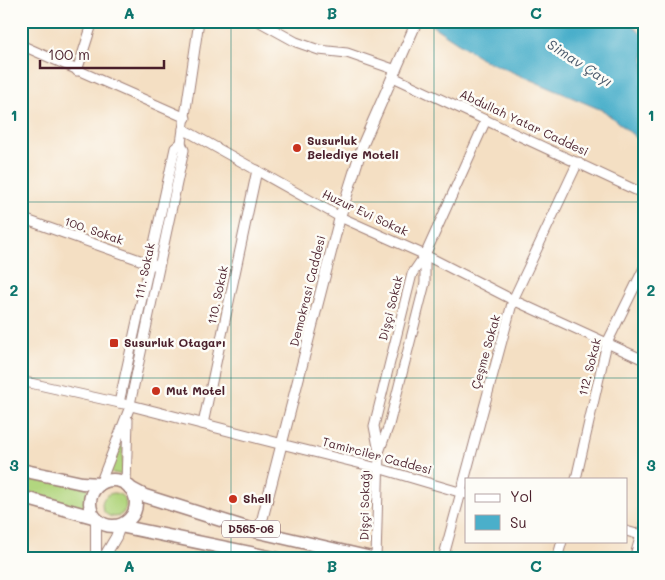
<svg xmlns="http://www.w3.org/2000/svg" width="665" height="580" font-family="Mali,sans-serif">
<rect width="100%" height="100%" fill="#fdfcf7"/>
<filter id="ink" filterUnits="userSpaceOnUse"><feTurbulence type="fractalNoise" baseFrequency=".02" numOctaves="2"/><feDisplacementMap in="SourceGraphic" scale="10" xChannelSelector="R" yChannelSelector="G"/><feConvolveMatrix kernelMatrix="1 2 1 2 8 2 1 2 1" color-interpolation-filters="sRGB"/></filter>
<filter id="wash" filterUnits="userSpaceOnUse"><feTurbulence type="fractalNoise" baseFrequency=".0096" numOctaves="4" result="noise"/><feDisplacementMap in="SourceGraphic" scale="20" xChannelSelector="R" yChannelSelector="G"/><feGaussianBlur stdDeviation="1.12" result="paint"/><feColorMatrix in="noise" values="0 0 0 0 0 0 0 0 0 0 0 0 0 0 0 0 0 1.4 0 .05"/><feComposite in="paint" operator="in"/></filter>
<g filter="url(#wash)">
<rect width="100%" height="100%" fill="#f4dfc3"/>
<g fill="#b2d67f" stroke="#7e7a55">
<polygon points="123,441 123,475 109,472"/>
<polygon points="21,475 88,488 84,510 21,489"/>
<circle cx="114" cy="505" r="12"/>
</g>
<polygon fill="#4aafca" stroke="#4a677a" points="425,21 629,21 644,37 644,144 604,111 484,60"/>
</g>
<g filter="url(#ink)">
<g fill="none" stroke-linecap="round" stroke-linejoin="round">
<g stroke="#9f7f77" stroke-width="11">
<g id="minor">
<polyline points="258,21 296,42 319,50 347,53 396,70"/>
<polyline points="21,45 186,118"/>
<polyline points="77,71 93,21"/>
<polyline points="393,77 644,194"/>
<polyline points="183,129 340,217 425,255 513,300 644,360"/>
<polyline points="21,218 154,265"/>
<polyline points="425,255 486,120"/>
<polyline points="21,381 124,404"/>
<polyline points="119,403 175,148 181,143"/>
<polyline points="203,424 257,170"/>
<polyline points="281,444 378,468 466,494"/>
<polyline points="576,479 607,343 644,268"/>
<polyline points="100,484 129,409 184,150 181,143 199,21"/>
<polyline points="126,484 128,420"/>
<polyline points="626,531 644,536"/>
<polyline points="376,559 379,452 374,426 412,274 425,255 425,283 389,425 379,452"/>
<polyline points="443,559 513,300 578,162"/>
<polyline points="557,559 562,541"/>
<polyline points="634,559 644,524"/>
</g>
</g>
<g stroke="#9f7f77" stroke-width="12">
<g id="major">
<polyline points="129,405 281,444"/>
<polyline points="259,532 340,217 363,144 417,21"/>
<polyline points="96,559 96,520"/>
<polyline points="103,559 116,537 120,526"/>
</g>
</g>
<g stroke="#9f7f77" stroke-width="15">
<g id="highway">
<polyline points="21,470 82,483 100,484"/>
<circle cx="113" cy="503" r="23"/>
<polyline points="130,488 145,496 259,532 376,559"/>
<polyline points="21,497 93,517"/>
<polyline points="120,526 279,559"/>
</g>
</g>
<use href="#minor" stroke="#fff" stroke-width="9"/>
<use href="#major" stroke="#fff" stroke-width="10"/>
<use href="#highway" stroke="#fff" stroke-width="12"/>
</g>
</g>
<path fill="none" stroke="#0f766e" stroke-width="1" stroke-opacity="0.55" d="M231,21v538M434,21v538M21,202h623M21,378h623"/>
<g fill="#c8321e" stroke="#fdfcf7" stroke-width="2">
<circle cx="297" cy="148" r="5"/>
<rect x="109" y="338" width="10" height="10" rx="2.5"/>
<circle cx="156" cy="391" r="5"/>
<circle cx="233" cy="499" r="5"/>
</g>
<g text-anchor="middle" stroke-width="5" stroke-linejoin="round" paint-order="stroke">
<rect fill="#fdfcf7" stroke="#806168" stroke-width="1" x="222" y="520.5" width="58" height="17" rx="4"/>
<g font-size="11" font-weight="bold" fill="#4a1f2b">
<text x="251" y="533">D565-06</text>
</g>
<g font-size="12" fill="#4a1f2b" stroke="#fdfcf7">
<text transform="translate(524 123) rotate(25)" y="4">Abdullah Yatar Caddesi</text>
<text transform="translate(365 213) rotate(25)" y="4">Huzur Evi Sokak</text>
<text transform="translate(94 231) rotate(19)" y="4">100. Sokak</text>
<text transform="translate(145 271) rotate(-78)" y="4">111. Sokak</text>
<text transform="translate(308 291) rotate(-76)" y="4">Demokrasi Caddesi</text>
<text transform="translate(218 295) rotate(-78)" y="4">110. Sokak</text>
<text transform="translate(391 308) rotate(-76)" y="4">Dişçi Sokak</text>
<text transform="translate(486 352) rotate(-74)" y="4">Çeşme Sokak</text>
<text transform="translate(590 367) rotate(-76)" y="4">112. Sokak</text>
<text transform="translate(377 456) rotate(15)" y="4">Tamirciler Caddesi</text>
<text transform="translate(365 505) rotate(-89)" y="4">Dişçi Sokağı</text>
</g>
<g font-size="12" font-weight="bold" fill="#4a1f2b" stroke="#fdfcf7" text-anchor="start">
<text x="307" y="145">Susurluk<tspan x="307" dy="14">Belediye Moteli</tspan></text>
<text x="124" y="347">Susurluk Otagarı</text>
<text x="166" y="395">Mut Motel</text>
<text x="243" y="503">Shell</text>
</g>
<g font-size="14" font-style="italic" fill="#4a596b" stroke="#fdfcf7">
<text transform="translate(580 63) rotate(33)" y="5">Simav Çayı</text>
</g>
</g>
<rect width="665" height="580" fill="none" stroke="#fdfcf7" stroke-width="55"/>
<rect x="465" y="478" width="162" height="65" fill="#fdfcf7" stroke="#b5a4a5"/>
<rect x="475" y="494" width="25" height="8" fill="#ffffff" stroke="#b5a4a5"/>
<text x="510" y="502" font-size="15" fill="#4a1f2b">Yol</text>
<rect x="475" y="515" width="25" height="15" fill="#4aafca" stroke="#b5a4a5"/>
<text x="510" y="528" font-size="15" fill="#4a1f2b">Su</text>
<path d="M40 60v8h124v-8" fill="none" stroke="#4a1f2b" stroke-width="2.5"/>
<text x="48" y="60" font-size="15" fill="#4a1f2b" stroke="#fdfcf7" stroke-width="4" paint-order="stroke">100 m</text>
<rect x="28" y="28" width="610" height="524" fill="none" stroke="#0f766e" stroke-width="2"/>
<g font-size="16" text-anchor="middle" font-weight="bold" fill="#0f766e">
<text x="129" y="19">A</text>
<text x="332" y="19">B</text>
<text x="536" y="19">C</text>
<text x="14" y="121">1</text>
<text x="651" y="121">1</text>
<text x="14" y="296">2</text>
<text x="651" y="296">2</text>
<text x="14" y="471">3</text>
<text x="651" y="471">3</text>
<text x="129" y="572">A</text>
<text x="332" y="572">B</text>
<text x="536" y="572">C</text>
</g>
</svg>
